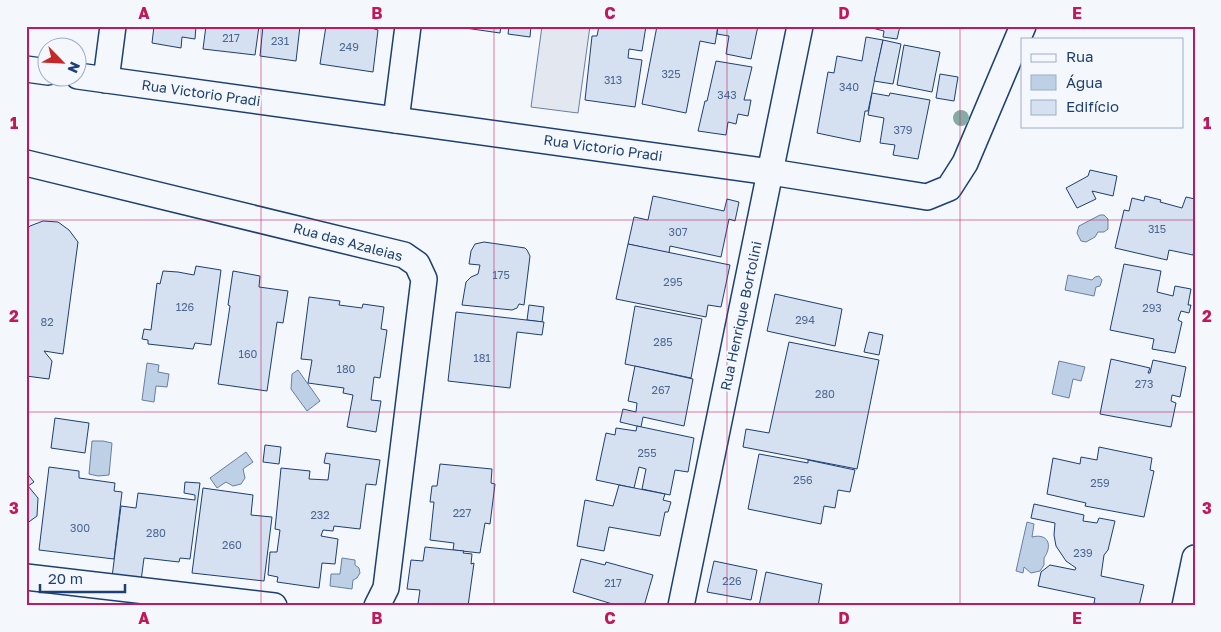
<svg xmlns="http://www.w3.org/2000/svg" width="1221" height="632" font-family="'Golos Text',sans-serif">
<rect width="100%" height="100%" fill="#f4f7fb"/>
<polygon fill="#e3e8f0" stroke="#687fa3" points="542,26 590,26 578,113 531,107"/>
<g fill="#bed0e5" stroke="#687fa3">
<polygon points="1100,215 1104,215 1108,219 1108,229 1104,232 1098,232 1095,237 1086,242 1081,241 1077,233 1079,226"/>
<polygon points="1068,275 1092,280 1095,277 1099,276 1102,280 1100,286 1096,287 1094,296 1065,290"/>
<polygon points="1059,361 1085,367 1081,381 1073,379 1069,398 1052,394"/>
<polygon points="147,363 159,365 158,372 169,374 167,387 156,386 154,402 142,400"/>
<polygon points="298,370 320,401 307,411 291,389 292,374"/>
<polygon points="92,441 103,441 112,443 109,475 98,476 89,474"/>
<polygon points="246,452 253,462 243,469 245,478 241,484 233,486 226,482 217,488 210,478"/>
<path d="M1027,522l7,2 -2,13c16,-4 21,8 12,21v7l-4,6 -9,2 -7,-6 -1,6 -7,-2z"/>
<polygon points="342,558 355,560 355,565 359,568 360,573 357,578 353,580 352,589 330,586 331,574 340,574"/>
</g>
<g fill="#d5e0f0" stroke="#1d3f73">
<polygon points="154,26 196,26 195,39 182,37 181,48 152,43"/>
<polygon points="206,26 259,26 255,55 203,49"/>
<polygon points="263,26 300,26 296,61 260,56"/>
<polygon points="326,26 364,26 378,30 373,72 320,64"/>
<polygon points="451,26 501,26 500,33"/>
<polygon points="509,26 531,26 530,37 508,34"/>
<polygon points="599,26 646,26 642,51 629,49 628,58 642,60 635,107 585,100 592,36 597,36"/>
<polygon points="657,26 718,26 715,44 700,41 686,113 642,104"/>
<polygon points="718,26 758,26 751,59 726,54 729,36 717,34"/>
<polygon points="872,26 900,26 897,39 883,37 884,31 872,28"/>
<polygon points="866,37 883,40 868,111 865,111 860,142 817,133 828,72 834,73 837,56 862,61"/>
<polygon points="883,40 901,44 893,84 874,81"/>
<polygon points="904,45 940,52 932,92 897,85"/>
<polygon points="716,61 752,67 744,100 751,100 748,116 738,114 736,124 728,122 726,135 698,131 705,101 707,101"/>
<polygon points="940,74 958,77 954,101 936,98"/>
<polygon points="872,93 889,96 890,93 930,100 918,159 893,155 895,145 880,143 884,118 868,115"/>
<polygon points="1090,170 1117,176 1113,196 1092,191 1096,199 1077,208 1066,188 1088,176"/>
<polygon points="653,196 724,211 727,199 739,202 735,221 729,219 721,257 670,246 669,253 628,244 634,217 648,220"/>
<polygon points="1145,196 1161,200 1160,202 1182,208 1186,197 1195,199 1195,247 1193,255 1169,250 1167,260 1115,248 1124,210 1129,211 1132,198 1144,201"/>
<polygon points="43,221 58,222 69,230 78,242 63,354 44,351 52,361 49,379 26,376 26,292 28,272 26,270 26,229 30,226"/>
<polygon points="484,242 525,248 527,250 530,256 524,305 519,304 517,308 512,310 462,305 466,282 471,277 478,274 480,265 469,264 471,251 475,244"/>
<polygon points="628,244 730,265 721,307 708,305 706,317 616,299"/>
<polygon points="1124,264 1161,271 1157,292 1173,296 1175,286 1191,289 1188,305 1191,305 1189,313 1181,311 1178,320 1182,322 1175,353 1152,349 1154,339 1110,330"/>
<polygon points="196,266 221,270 211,345 195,343 193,349 148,344 148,340 142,339 144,329 151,330 157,283 160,284 163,271 178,272 194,275"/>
<polygon points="233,271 260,276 259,287 288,291 283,323 277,322 267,391 218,384 230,306 228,305"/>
<polygon points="775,294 842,309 835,346 767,331"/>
<polygon points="309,297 340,301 339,305 362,308 363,304 384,307 381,329 387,330 380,378 374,377 371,400 381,401 376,432 347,427 353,395 343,393 344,388 308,383 312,360 301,359"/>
<polygon points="529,305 544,307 542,322 527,320"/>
<polygon points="635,306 702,319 691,378 625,364"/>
<polygon points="456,312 544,322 542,335 517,332 510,388 448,381"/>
<polygon points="869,332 883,335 879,355 864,352"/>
<polygon points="789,342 879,360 857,469 743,447 746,429 769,433"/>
<polygon points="1111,359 1150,368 1148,373 1150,373 1153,360 1186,367 1180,397 1172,395 1171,401 1176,403 1171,427 1100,414"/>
<polygon points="635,366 693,379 684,426 643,417 641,427 620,422 623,409 636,412 637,403 628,401"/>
<polygon points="55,418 89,423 85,453 51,448"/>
<polygon points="637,426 694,438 688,472 675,470 670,495 642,489 646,469 639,467 634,488 596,480 606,433 615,435 616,428 636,431"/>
<polygon points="265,445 281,447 279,464 263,462"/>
<polygon points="1099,447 1152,458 1150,470 1154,471 1144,517 1085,506 1086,503 1047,494 1053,458 1080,464 1081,457 1097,460"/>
<polygon points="326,453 380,460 376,485 366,484 360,529 334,526 333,531 323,530 321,536 338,539 335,564 322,563 319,588 277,582 278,577 268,575 270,552 277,552 280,530 275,529 281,468 310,471 309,479 328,480 330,464 324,463"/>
<polygon points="759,454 808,463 808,460 855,470 850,492 838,490 835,508 824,506 821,524 748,509"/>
<polygon points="440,464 492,469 491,483 495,484 490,524 485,523 480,553 453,550 454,543 430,540 434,502 430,502 432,486 437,486"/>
<polygon points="49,467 79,471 79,478 115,483 114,491 122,492 114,559 39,550"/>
<polygon points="26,472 34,482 28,486 38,498 37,516 26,524"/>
<polygon points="185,482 200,483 190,559 180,558 179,562 144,558 141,581 112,577 121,506 136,508 138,493 195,500 195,495 184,493"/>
<polygon points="619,485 665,494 663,500 671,502 668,512 665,512 660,536 609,527 604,551 577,546 585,500 613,506"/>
<polygon points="203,488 253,495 251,515 272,517 264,581 192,573"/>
<polygon points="1034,504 1084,515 1083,521 1097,523 1099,518 1115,521 1108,550 1104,555 1101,576 1144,585 1139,606 1108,606 1094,603 1095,598 1038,586 1041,572 1050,565 1075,570 1076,568 1066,561 1056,546 1054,535 1055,523 1031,518"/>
<polygon points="425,547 464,551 463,553 472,554 471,564 474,563 468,606 419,606 418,604 420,590 407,589 411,560 423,561"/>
<polygon points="581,559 605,565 606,562 653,575 644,606 619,606 573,592"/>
<polygon points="714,561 757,570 751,600 707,592"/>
<polygon points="766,572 822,584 818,606 759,606"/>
</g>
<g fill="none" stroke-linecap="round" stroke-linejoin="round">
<g stroke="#1d3f73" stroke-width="28">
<g id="street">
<polyline points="26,69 48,72"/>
<polyline points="78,76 771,172 927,197 949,188 965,163 1023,26"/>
<polyline points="106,80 113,26"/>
<polyline points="396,120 408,26"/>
<polyline points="26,163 404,255 417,264 424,279 386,588 377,606"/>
<polyline points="26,577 274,606"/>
<polyline points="681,606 800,26"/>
<polyline points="1185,606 1195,558"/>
</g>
</g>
<use href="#street" stroke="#f4f7fb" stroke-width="25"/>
</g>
<circle fill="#86aba6" cx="961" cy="118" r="8"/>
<path fill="none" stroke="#c2185b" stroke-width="1" stroke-opacity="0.55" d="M261,26v580M494,26v580M727,26v580M960,26v580M26,220h1169M26,412h1169"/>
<g text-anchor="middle" stroke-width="4" stroke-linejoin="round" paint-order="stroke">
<g font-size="11" fill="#4b6792">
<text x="231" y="42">217</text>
<text x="280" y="45">231</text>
<text x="349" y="51">249</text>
<text x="671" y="78">325</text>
<text x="613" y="84">313</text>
<text x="849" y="91">340</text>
<text x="727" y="99">343</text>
<text x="903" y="134">379</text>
<text x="1157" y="233">315</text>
<text x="678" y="236">307</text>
<text x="501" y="279">175</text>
<text x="673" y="286">295</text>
<text x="185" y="311">126</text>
<text x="1152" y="312">293</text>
<text x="805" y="324">294</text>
<text x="47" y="326">82</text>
<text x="663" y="346">285</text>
<text x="248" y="358">160</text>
<text x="482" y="362">181</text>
<text x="346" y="373">180</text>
<text x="1144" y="388">273</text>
<text x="661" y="394">267</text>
<text x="825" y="398">280</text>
<text x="647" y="457">255</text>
<text x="803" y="484">256</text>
<text x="1100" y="487">259</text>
<text x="462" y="517">227</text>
<text x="320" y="519">232</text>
<text x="80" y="532">300</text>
<text x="156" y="537">280</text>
<text x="232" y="549">260</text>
<text x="1083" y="557">239</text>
<text x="732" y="585">226</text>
<text x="613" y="587">217</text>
</g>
<g font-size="14" fill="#1d3f73" stroke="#f4f7fb">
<text transform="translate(201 93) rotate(8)" y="5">Rua Victorio Pradi</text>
<text transform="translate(603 148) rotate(8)" y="5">Rua Victorio Pradi</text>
<text transform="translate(348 242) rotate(15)" y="5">Rua das Azaleias</text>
<text transform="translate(741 316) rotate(-78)" y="5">Rua Henrique Bortolini</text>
</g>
</g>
<rect width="1221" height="632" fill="none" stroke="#f4f7fb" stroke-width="55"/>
<rect x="1021" y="38" width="162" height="90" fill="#f4f7fb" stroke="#9eadc5"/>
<rect x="1031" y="54" width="25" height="8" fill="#f4f7fb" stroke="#9eadc5"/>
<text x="1066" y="62" font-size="15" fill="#1d3f73">Rua</text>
<rect x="1031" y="75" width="25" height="15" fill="#bed0e5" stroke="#9eadc5"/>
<text x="1066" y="88" font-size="15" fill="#1d3f73">Água</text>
<rect x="1031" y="100" width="25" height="15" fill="#d5e0f0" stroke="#9eadc5"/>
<text x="1066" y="112" font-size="15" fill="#1d3f73">Edifício</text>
<g transform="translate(62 62) rotate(114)"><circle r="24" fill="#f4f7fb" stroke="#9eadc5"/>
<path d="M0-4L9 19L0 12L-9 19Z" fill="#c62828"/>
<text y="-8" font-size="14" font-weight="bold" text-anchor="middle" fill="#1d3f73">N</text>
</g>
<path d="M40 584v8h85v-8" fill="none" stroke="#1d3f73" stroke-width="2.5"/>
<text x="48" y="584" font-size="15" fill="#1d3f73" stroke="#f4f7fb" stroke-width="4" paint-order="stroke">20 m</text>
<rect x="28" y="28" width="1166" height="576" fill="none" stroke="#c2185b" stroke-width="2"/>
<g font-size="16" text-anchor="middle" font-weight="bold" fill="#c2185b">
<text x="144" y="19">A</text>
<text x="377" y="19">B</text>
<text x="610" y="19">C</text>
<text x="844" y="19">D</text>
<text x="1077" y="19">E</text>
<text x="14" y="129">1</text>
<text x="1207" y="129">1</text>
<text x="14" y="322">2</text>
<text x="1207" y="322">2</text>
<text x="14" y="514">3</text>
<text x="1207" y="514">3</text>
<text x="144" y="624">A</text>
<text x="377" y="624">B</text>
<text x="610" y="624">C</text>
<text x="844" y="624">D</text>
<text x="1077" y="624">E</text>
</g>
</svg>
